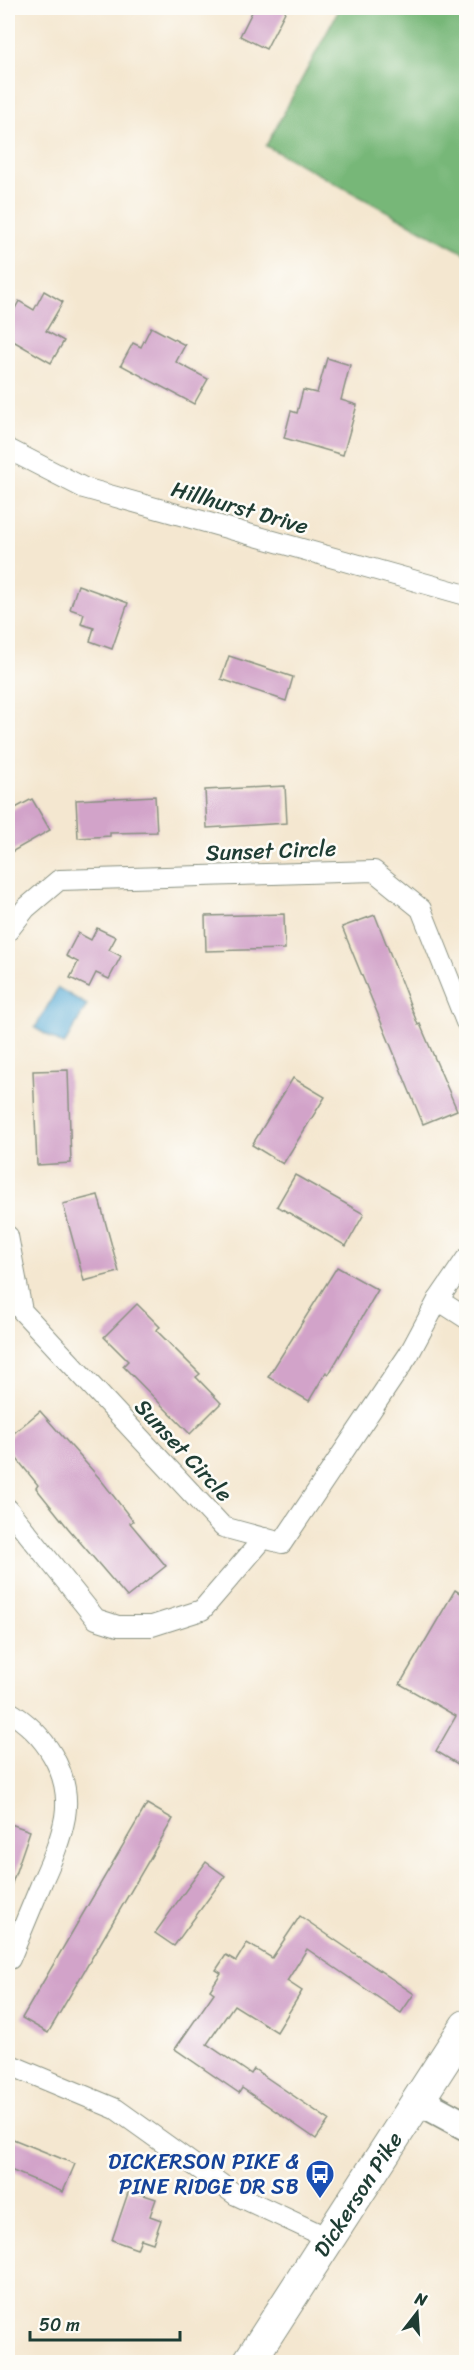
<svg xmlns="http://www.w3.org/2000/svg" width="474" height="2370" font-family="Sriracha,sans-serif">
<rect width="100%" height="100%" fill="#fdfcf7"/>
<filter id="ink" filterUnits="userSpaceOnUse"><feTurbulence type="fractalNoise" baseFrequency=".0167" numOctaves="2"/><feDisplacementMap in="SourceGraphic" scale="12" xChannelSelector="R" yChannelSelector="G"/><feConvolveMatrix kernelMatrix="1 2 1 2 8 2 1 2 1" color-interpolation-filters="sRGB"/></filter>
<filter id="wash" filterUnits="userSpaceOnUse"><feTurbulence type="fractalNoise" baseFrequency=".008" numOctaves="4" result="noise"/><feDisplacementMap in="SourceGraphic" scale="24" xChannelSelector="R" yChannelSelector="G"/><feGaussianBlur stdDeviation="1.35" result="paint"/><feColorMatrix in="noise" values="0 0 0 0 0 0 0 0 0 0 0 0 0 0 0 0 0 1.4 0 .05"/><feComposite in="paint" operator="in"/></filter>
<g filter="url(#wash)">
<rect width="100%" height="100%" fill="#f4e7d0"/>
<polygon fill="#77b778" stroke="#4b7a56" stroke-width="1.5" points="340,8 466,8 466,254 266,146"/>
<polygon fill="#5daed8" stroke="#3e7686" stroke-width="1.5" points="58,988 87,1005 64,1045 35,1028"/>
<g id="blocks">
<g fill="#d2a3c9">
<polygon points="254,8 287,8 266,49 240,36"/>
<polygon points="44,291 63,302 46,331 64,341 51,363 8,338 8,322 19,301 34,310"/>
<polygon points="151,327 185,345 176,362 208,379 194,404 121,365 133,343 141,347"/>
<polygon points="327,358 350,365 341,400 357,405 343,455 284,438 291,411 297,413 303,390 317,393"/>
<polygon points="78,585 128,603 112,649 90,641 94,628 81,624 84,614 70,609"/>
<polygon points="229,656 293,677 286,701 221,679"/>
<polygon points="285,786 287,823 207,828 205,790"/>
<polygon points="155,796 157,832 110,833 110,836 78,838 76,800"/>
<polygon points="32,799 50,830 8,854 8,812"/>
<polygon points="284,914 285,949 206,951 205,916"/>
<polygon points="375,915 418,1025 420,1024 457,1110 423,1124 342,927"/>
<polygon points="97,928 116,937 109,950 121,956 109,979 96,973 89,987 70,978 78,962 66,956 78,933 91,940"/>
<polygon points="68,1070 71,1163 37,1165 33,1071"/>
<polygon points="293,1078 325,1097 283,1164 252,1145"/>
<polygon points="295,1175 364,1214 346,1246 277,1206"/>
<polygon points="98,1195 119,1272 84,1281 63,1204"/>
<polygon points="337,1267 378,1290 329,1374 326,1372 309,1401 268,1377"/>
<polygon points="137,1304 160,1327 156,1330 200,1374 196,1377 221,1403 190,1434 123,1366 128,1361 104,1337"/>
<polygon points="40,1411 101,1480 133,1521 130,1523 166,1566 127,1597 68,1528 36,1488 38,1485 8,1448 8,1438"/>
<polygon points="455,1590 466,1597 466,1769 436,1751 456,1716 400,1684"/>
<polygon points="147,1804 173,1819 48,2033 22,2018"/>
<polygon points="8,1823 30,1831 10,1889 8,1889"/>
<polygon points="206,1862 225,1876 174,1946 155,1933"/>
<polygon points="300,1916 414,1994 401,2013 307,1949 287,1981 302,1991 277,2032 234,2005 207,2044 251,2074 254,2069 329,2120 316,2139 242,2088 239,2093 175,2049 214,1993 210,1990 221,1973 216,1970 226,1955 236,1961 247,1943 272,1958"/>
<polygon points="8,2137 75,2164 63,2192 8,2169"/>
<polygon points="129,2190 156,2199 150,2216 161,2220 153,2243 141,2239 137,2249 112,2240"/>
</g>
</g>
</g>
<g filter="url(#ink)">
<use href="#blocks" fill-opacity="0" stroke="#8a9282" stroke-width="1.5"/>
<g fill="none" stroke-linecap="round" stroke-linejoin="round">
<g stroke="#8a9282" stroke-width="22">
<g id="minor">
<polyline points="8,449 84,488 466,595"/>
<polyline points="8,931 26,908 59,880 374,871 421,909 466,1022"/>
<polyline points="8,1236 22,1311 223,1527 282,1543 409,1354 438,1300 466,1259"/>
<polyline points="438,1300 466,1318"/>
<polyline points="8,1509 96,1619 118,1626 152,1626 202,1610 264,1538"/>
<path d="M8,1711c36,21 64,62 57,106 -4,23 -14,45 -23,65 -11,26 -21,51 -32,77h-2"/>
<polyline points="8,2064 116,2109 236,2195 328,2238"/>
</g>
</g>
<g stroke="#8a9282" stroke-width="31">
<polyline id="secondary" points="418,2100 466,2126"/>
</g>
<g stroke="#8a9282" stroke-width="34">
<g id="primary">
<path id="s1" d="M249,2362l217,-336"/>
</g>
</g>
<use href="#minor" stroke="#fff" stroke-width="20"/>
<use href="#secondary" stroke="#fff" stroke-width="28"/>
<use href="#primary" stroke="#fff" stroke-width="32"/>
</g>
</g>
<defs>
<g id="bus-pin" transform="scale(1.5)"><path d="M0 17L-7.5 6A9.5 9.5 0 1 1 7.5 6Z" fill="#1a4fb4" stroke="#fdfcf7"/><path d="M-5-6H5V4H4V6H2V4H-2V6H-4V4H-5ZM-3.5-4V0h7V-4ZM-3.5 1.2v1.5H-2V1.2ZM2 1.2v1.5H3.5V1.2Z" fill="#fff"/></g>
</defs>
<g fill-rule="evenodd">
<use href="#bus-pin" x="320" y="2174"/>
</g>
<g text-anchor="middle" stroke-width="5" stroke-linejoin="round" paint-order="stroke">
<g font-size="22" fill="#1f3d34" stroke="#fdfcf7">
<text transform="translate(240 507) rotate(16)" y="8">Hillhurst Drive</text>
<text transform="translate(271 850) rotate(-2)" y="8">Sunset Circle</text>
<text transform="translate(184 1450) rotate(47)" y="8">Sunset Circle</text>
<text dy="8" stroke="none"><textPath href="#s1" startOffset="200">Dickerson Pike</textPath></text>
</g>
<g font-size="22" fill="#164399" stroke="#fdfcf7" text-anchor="end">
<text x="299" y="2169">DICKERSON PIKE &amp;<tspan x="299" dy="25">PINE RIDGE DR SB</tspan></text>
</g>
</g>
<rect width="474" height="2370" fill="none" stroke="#fdfcf7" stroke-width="30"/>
<g transform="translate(417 2313) rotate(17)" stroke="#fdfcf7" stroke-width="4.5" paint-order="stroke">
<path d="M0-4.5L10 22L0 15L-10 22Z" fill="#1f3d34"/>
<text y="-9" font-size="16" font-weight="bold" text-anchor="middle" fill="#1f3d34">N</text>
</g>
<path d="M30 2331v9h150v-9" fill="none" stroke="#1f3d34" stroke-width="3"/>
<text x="39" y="2331" font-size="18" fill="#1f3d34" stroke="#fdfcf7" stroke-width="4.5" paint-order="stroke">50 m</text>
</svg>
